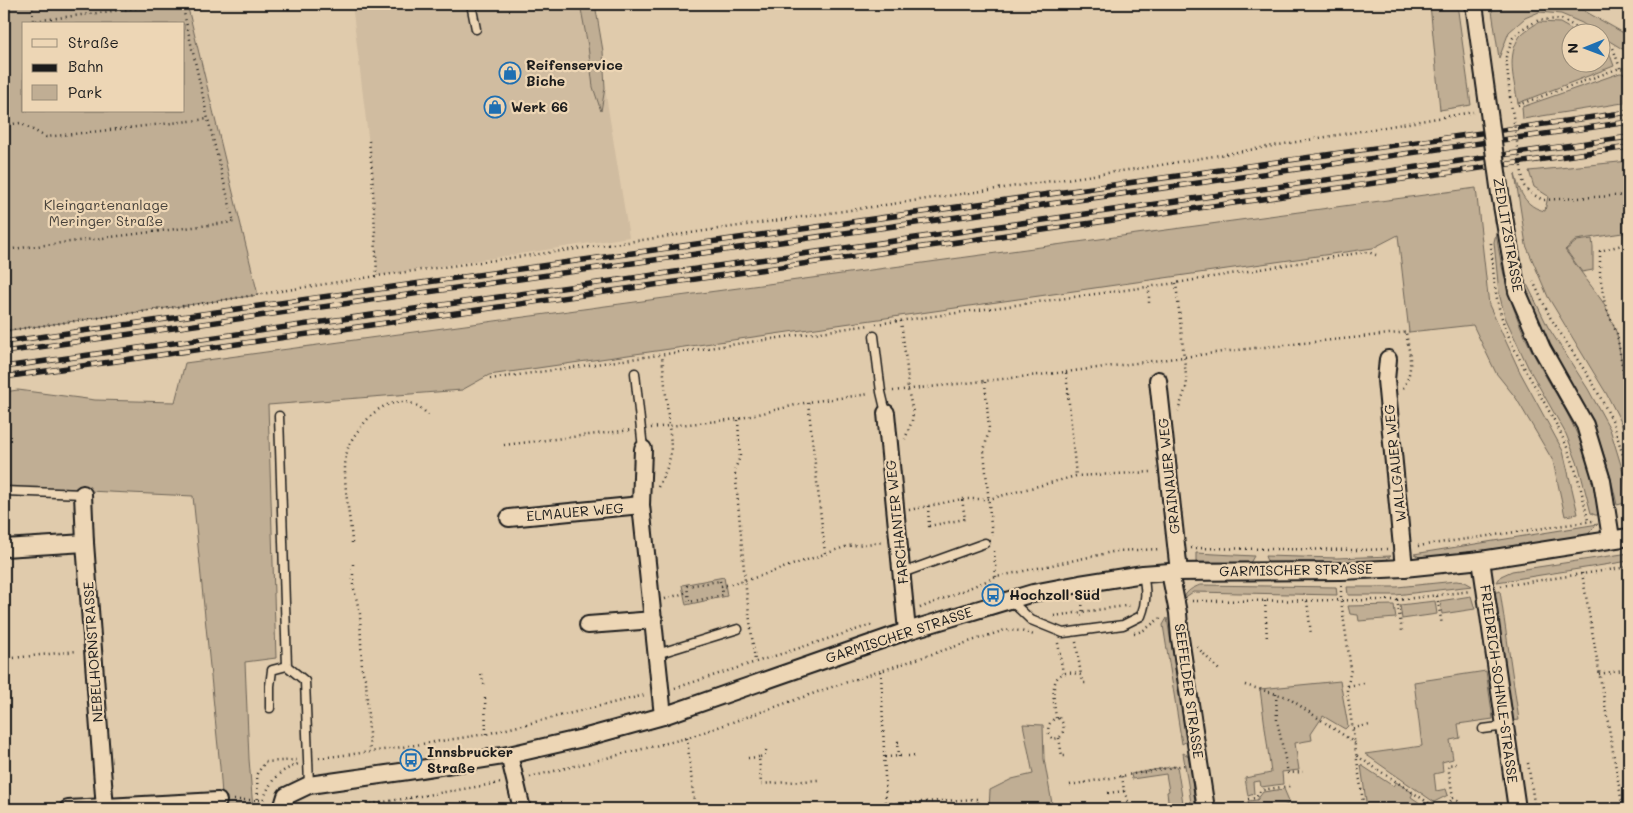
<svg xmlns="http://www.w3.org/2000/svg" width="1633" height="813" font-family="Mali,sans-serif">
<rect width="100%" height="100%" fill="#e0cbac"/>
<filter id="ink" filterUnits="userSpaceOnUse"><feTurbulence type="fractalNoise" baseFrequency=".02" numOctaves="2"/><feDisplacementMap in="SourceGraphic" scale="10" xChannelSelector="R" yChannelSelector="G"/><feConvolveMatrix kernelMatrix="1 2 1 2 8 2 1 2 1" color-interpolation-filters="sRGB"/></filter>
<g filter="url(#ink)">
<polygon fill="#d0bca0" points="352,4 594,4 605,89 629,237 377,276 372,170"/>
<g fill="#c0ae94" stroke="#6e6558" fill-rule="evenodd">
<path d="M4,4h183l71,291 -254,36zM24,24h160v87h-160z"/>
<polygon points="580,4 595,4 603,51 605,88 601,111 593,87 588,46"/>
<polygon points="1430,4 1457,4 1471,105 1440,110"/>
<polygon points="1491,4 1572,4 1629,36 1629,53 1601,36 1600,32 1595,32 1582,23 1561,14 1539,12 1525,18 1509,32 1499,58"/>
<path d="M1539,22l21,1 16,9h-6v30h30l1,-15 8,5 5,14 -96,37c-4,-22 -12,-47 2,-67 4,-5 13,-10 19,-14z"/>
<polygon points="1620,73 1629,74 1629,102 1523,119 1522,107"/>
<path d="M1629,161v71l-53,8 -11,10 40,55 12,29 8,49 4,7v57l-9,-27 -14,-27 -58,-96 -22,-52 -11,-71c4,17 10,33 30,37l3,-15 -14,-9 -5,-16z"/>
<polygon points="1476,188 1489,305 1520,372 1563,451 1578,514 1565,516 1553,461 1516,398 1496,373 1473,325 1409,332 1398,235 1373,248 489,375 462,390 268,405 276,658 245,662 249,759 253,809 223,809 220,767 193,496 4,487 4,392 18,390 95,400 175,402 185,363"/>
<path d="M1496,233c6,42 17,82 37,120 14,28 32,53 44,81 12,26 18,53 24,81h-6l-4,-2 -12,-46 -13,-33 -38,-67 -23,-50 -6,-24 -5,-51z"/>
<polygon points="1592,239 1593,247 1593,270 1582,272 1566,250 1577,241"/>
<path d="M1521,272l27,55 40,62 22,40 15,49 4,24 -12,3c-6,-29 -14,-57 -26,-84 -10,-24 -26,-45 -38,-67 -15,-26 -24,-54 -32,-82z"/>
<polygon points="1598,524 1587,535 1425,560 1414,554"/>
<polygon points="1196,553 1254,556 1250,563 1196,562"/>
<polygon points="1629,553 1629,561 1497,582 1501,576 1512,571"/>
<polygon points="1265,556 1337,558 1391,556 1382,563 1268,564"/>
<polygon points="724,577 727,596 686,605 682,585"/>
<polygon points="1456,581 1465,582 1472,586 1396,595 1348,595 1347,587 1397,587"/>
<path d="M1200,585l136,2 1,8 -144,-3 -9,6c3,-8 9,-10 16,-13z"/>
<polygon points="1500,591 1519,720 1512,721 1493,593"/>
<polygon points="1471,596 1475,609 1442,614 1440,601"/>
<polygon points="1435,601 1437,614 1402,619 1400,605"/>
<polygon points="1394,605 1396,618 1359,621 1358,615 1350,614 1348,606"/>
<polygon points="1167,618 1187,741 1182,744 1163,625"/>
<polygon points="1486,671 1493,719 1458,724 1460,738 1450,740 1453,759 1442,762 1443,772 1434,774 1436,791 1446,789 1448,795 1434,802 1365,754 1422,746 1414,682"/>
<polygon points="1340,681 1348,726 1345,729 1323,716 1311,734 1312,740 1295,743 1299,770 1282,772 1283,784 1261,787 1260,781 1253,782 1254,794 1248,796 1245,778 1271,773 1260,689"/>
<polygon points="1023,724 1043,725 1044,759 1053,809 989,809 990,790 1012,779 1033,774"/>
<polygon points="1183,753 1189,756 1196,809 1192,809"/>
<polygon points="1361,765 1393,786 1396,782 1413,793 1411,797 1429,809 1367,809"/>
<polygon points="1177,766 1184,809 1169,809 1167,792 1169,791 1166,774 1132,779 1131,774"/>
<polygon points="1284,789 1290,803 1280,808 1280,809 1250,809 1248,801 1257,800 1263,792"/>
</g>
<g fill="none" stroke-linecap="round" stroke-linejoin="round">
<g stroke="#1c1c1c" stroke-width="11">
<g id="service">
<polyline points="471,4 476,29"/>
<polyline points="874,336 881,392 886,413"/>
<polyline points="635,373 643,449"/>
<polyline points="279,416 287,666 305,681 309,785"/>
<polyline points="4,491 83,494"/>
<polyline points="902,573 985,543"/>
<path d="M1010,600l21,20 32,13 60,-8 18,-9c6,-15 5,-27 2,-42"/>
<polyline points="657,654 738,629"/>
<polyline points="270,708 270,686 272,670 287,666"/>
<polyline points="1483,729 1506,726"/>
</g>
</g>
<g stroke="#1c1c1c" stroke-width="20">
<g id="minor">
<polyline points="1474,4 1487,98"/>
<polyline points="1500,194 1517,291 1542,349 1585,425 1602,481 1611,538"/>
<polyline points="1388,359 1386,380 1404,568"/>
<polyline points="1158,380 1179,572"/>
<polyline points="886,413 907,631"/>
<polyline points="643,449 641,505 663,716"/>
<polyline points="83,494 85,543 105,809"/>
<polyline points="509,518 641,505"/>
<polyline points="4,548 85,543"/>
<polyline points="1481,560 1517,809"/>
<polyline points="1170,572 1178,613 1180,638 1206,809"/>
<polyline points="588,625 654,620"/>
<polyline points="509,755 522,809"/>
<polyline points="68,809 218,801"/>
<polyline points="282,809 286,796 309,785 408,771 509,755 583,738 663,716 907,631 1033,593 1080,584 1143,574 1170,572 1341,571 1404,568 1481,560 1629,537"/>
</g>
</g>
<g stroke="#1c1c1c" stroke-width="2.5" stroke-dasharray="1 4" stroke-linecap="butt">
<polyline points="32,4 33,21 169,4"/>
<polyline points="1600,41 1613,48 1620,68"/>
<polyline points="1510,97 1506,57 1513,38 1522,29 1539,20 1561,19 1585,32"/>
<polyline points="1518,105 1620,68 1629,70"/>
<polyline points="4,125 20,123 46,137 208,119 182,4"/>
<polyline points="369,141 372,170 377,276"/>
<polyline points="1524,186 1529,192 1543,200 1629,195"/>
<path d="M1491,243c2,24 3,49 10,72 13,43 41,79 60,119 14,29 21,56 27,87"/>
<polyline points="1629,243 1600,251 1600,275 1605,305 1617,334 1625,384 1629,390"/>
<polyline points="4,250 234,222 208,119"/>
<polyline points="1533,281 1550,317 1594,385 1613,422 1629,476"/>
<polyline points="1176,283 1187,385 1178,411"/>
<polyline points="1148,287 1149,290 1149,304"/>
<polyline points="901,321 907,369 908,390 913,412 912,421 905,439"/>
<polyline points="876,324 1176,283 1358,253 1368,252 1376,255"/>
<polyline points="4,331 191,305 377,276 628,242 1149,167 1473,112"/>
<polyline points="1066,372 1246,349 1409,332"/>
<polyline points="490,379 870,325"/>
<polyline points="985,382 989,429 984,451 992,536"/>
<path d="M1403,388c12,-19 6,-35 3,-56"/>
<polyline points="893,391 1066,372 1076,476"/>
<polyline points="738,420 740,457 735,469 745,581 755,661"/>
<polyline points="651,428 669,426 662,355"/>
<polyline points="504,445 631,430"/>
<path d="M658,487c13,-26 15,-32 11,-61l69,-7 70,-17"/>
<polyline points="928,506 929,526 965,519 962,499"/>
<polyline points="909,510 962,499 989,499 1076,476 1152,472"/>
<path d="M352,543c-1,-28 -14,-75 -2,-100 4,-8 10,-15 16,-22 7,-8 14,-14 24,-17 16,-5 27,-1 38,11"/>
<polyline points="1418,546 1593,521"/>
<polyline points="1191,548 1361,550 1388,549"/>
<polyline points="994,551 996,577"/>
<polyline points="825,553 808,402 870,394"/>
<polyline points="353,564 353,585 360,614 362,670 366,681 370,752"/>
<polyline points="1582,573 1623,809"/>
<polygon points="720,581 723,595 689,602 687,586"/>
<polyline points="721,586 745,581 848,546 884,542"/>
<polyline points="1341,586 1341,601 1351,669 1347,690 1364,809"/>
<polyline points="1501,586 1629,567"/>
<polyline points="1437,596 1442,625"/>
<polyline points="665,599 688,592"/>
<polyline points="1082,600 1083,619"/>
<polyline points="1397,600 1402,631"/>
<polyline points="1192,601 1397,600 1471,591"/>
<polyline points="1265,601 1267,640"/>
<polyline points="1307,601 1311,634"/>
<polyline points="920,608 996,577 1117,551 1160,549"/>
<polyline points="1054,616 1132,605"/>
<path d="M1134,633c15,-2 18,-12 30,-16"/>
<polyline points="1076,642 1081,675"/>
<polyline points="1058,643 1063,673"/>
<polyline points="1197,647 1200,650 1220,671"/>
<polyline points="4,659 77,651"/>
<polyline points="881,671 886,804 885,809"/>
<polyline points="481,674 485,687"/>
<polyline points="1599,674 1629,669"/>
<polyline points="1245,685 1287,697 1355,743"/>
<polyline points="1348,686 1364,683"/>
<polyline points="675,688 874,624"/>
<polyline points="1276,694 1277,720 1288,773 1303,772"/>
<polyline points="485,698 486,734"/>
<path d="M1056,718c-3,-22 -9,-54 25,-43l3,8h3"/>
<path d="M1059,718c6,6 6,14 0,20l-6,1c-7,-6 -6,-15 1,-20z"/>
<polyline points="1353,728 1370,725"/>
<polyline points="687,738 694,801"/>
<polyline points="1059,738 1062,756 1065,756"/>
<polyline points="766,750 765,756 759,757 761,784 818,780"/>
<polyline points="908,756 914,756"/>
<polyline points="1357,756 1438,809"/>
<polyline points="885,757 902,756"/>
<polyline points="899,757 898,742 902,742"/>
<polyline points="319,758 370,752 486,734 645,695"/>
<polyline points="748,758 759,757"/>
<polyline points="1528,763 1535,809"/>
<polyline points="530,777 687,738 826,689 1005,630 1021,631 1034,635"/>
<polyline points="1070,785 1185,765"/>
<polyline points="1124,791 1128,801 1132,801"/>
<polyline points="1108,793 1124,791 1122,776"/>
<polyline points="410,798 411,809"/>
<polyline points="1453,798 1460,802"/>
<polyline points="1248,799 1256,798 1261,790 1290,786"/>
<path d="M234,800h29c10,-23 12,-26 35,-36"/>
<polyline points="886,804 978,799 978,809"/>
<polyline points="258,809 257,774 265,762 297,760"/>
<polyline points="341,809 500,783"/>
<polyline points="1444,809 1453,798 1448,765 1456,764"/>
</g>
<use href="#service" stroke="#edd6b5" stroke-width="8"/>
<use href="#minor" stroke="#edd6b5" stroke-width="16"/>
<g stroke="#1c1c1c" stroke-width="5.5">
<g id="rail">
<polyline points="4,342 1629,112"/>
<polyline points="4,352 1629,122"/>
<polyline points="4,367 1629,137"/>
<polyline points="4,377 1629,147"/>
</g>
</g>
<use href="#rail" stroke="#edd6b5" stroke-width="4" stroke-dasharray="11" stroke-linecap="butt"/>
<g stroke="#1c1c1c" stroke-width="20" stroke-linecap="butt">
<polyline id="minor-bridge" points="1487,98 1500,194"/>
</g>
<polyline stroke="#1c1c1c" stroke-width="2.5" stroke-dasharray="1 4" stroke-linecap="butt" points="1510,97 1524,186"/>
<use href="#minor-bridge" stroke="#edd6b5" stroke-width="16"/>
</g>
</g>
<defs>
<g id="shop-ring" transform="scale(1.125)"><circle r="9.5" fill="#edd6b5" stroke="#1f6fb2" stroke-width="1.5"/><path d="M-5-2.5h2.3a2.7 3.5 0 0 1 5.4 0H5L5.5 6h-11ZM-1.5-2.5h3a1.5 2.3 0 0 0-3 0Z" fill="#1f6fb2"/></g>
<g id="bus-ring" transform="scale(1.125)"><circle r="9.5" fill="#edd6b5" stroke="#1f6fb2" stroke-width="1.5"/><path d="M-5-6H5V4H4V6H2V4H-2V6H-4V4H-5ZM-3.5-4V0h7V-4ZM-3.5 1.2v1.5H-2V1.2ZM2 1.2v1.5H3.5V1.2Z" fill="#1f6fb2"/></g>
</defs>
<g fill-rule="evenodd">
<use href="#shop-ring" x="510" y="73"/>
<use href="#shop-ring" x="495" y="107"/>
<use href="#bus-ring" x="993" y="595"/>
<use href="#bus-ring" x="411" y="760"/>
</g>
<g text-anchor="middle" stroke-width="4.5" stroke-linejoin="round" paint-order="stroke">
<g font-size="14" font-weight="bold" fill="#1c1c1c" stroke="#edd6b5" text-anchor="start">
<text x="526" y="70">Reifenservice<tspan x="526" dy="16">Biche</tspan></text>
<text x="511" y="112">Werk 66</text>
<text x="1009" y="600">Hochzoll Süd</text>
<text x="427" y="757">Innsbrucker<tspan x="427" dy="16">Straße</tspan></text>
</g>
<g font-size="14" fill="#45403a" stroke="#edd6b5">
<text x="106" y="210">Kleingartenanlage<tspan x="106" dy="16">Meringer Straße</tspan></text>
</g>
<g font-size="14" fill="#1c1c1c" stroke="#edd6b5">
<text transform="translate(1508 235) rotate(80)" y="5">ZEDLITZSTRASSE</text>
<text transform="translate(1395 463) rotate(-96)" y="5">WALLGAUER WEG</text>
<text transform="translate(1169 476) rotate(-96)" y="5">GRAINAUER WEG</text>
<text transform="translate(575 512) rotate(-5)" y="5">ELMAUER WEG</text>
<text transform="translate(897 522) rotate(-96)" y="5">FARCHANTER WEG</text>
<text transform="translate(1296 570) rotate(-1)" y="5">GARMISCHER STRASSE</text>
<text transform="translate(899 635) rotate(-18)" y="5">GARMISCHER STRASSE</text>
<text transform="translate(93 652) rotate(-94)" y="5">NEBELHORNSTRASSE</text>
<text transform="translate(1499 684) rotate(82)" y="5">FRIEDRICH-SOHNLE-STRASSE</text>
<text transform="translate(1189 691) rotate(82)" y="5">SEEFELDER STRASSE</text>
</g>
</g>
<rect width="1633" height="813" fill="none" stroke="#edd6b5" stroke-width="20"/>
<rect x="10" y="10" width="1613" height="793" fill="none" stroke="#1c1c1c" stroke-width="2" filter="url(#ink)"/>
<rect x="22" y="22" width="162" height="90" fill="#edd6b5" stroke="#998c78"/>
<rect x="32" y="39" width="25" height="8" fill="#edd6b5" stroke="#998c78"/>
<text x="68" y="48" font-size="15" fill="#1c1c1c">Straße</text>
<rect x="32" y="64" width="25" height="8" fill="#1c1c1c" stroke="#998c78"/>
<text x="68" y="72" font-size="15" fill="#1c1c1c">Bahn</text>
<rect x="32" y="85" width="25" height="15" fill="#c0ae94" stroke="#998c78"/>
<text x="68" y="98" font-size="15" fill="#1c1c1c">Park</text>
<g transform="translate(1586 48) rotate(269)"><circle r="24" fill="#edd6b5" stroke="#998c78"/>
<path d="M0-4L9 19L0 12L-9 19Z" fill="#1f6fb2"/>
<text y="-8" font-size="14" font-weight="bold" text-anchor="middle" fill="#1c1c1c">N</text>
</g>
</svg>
